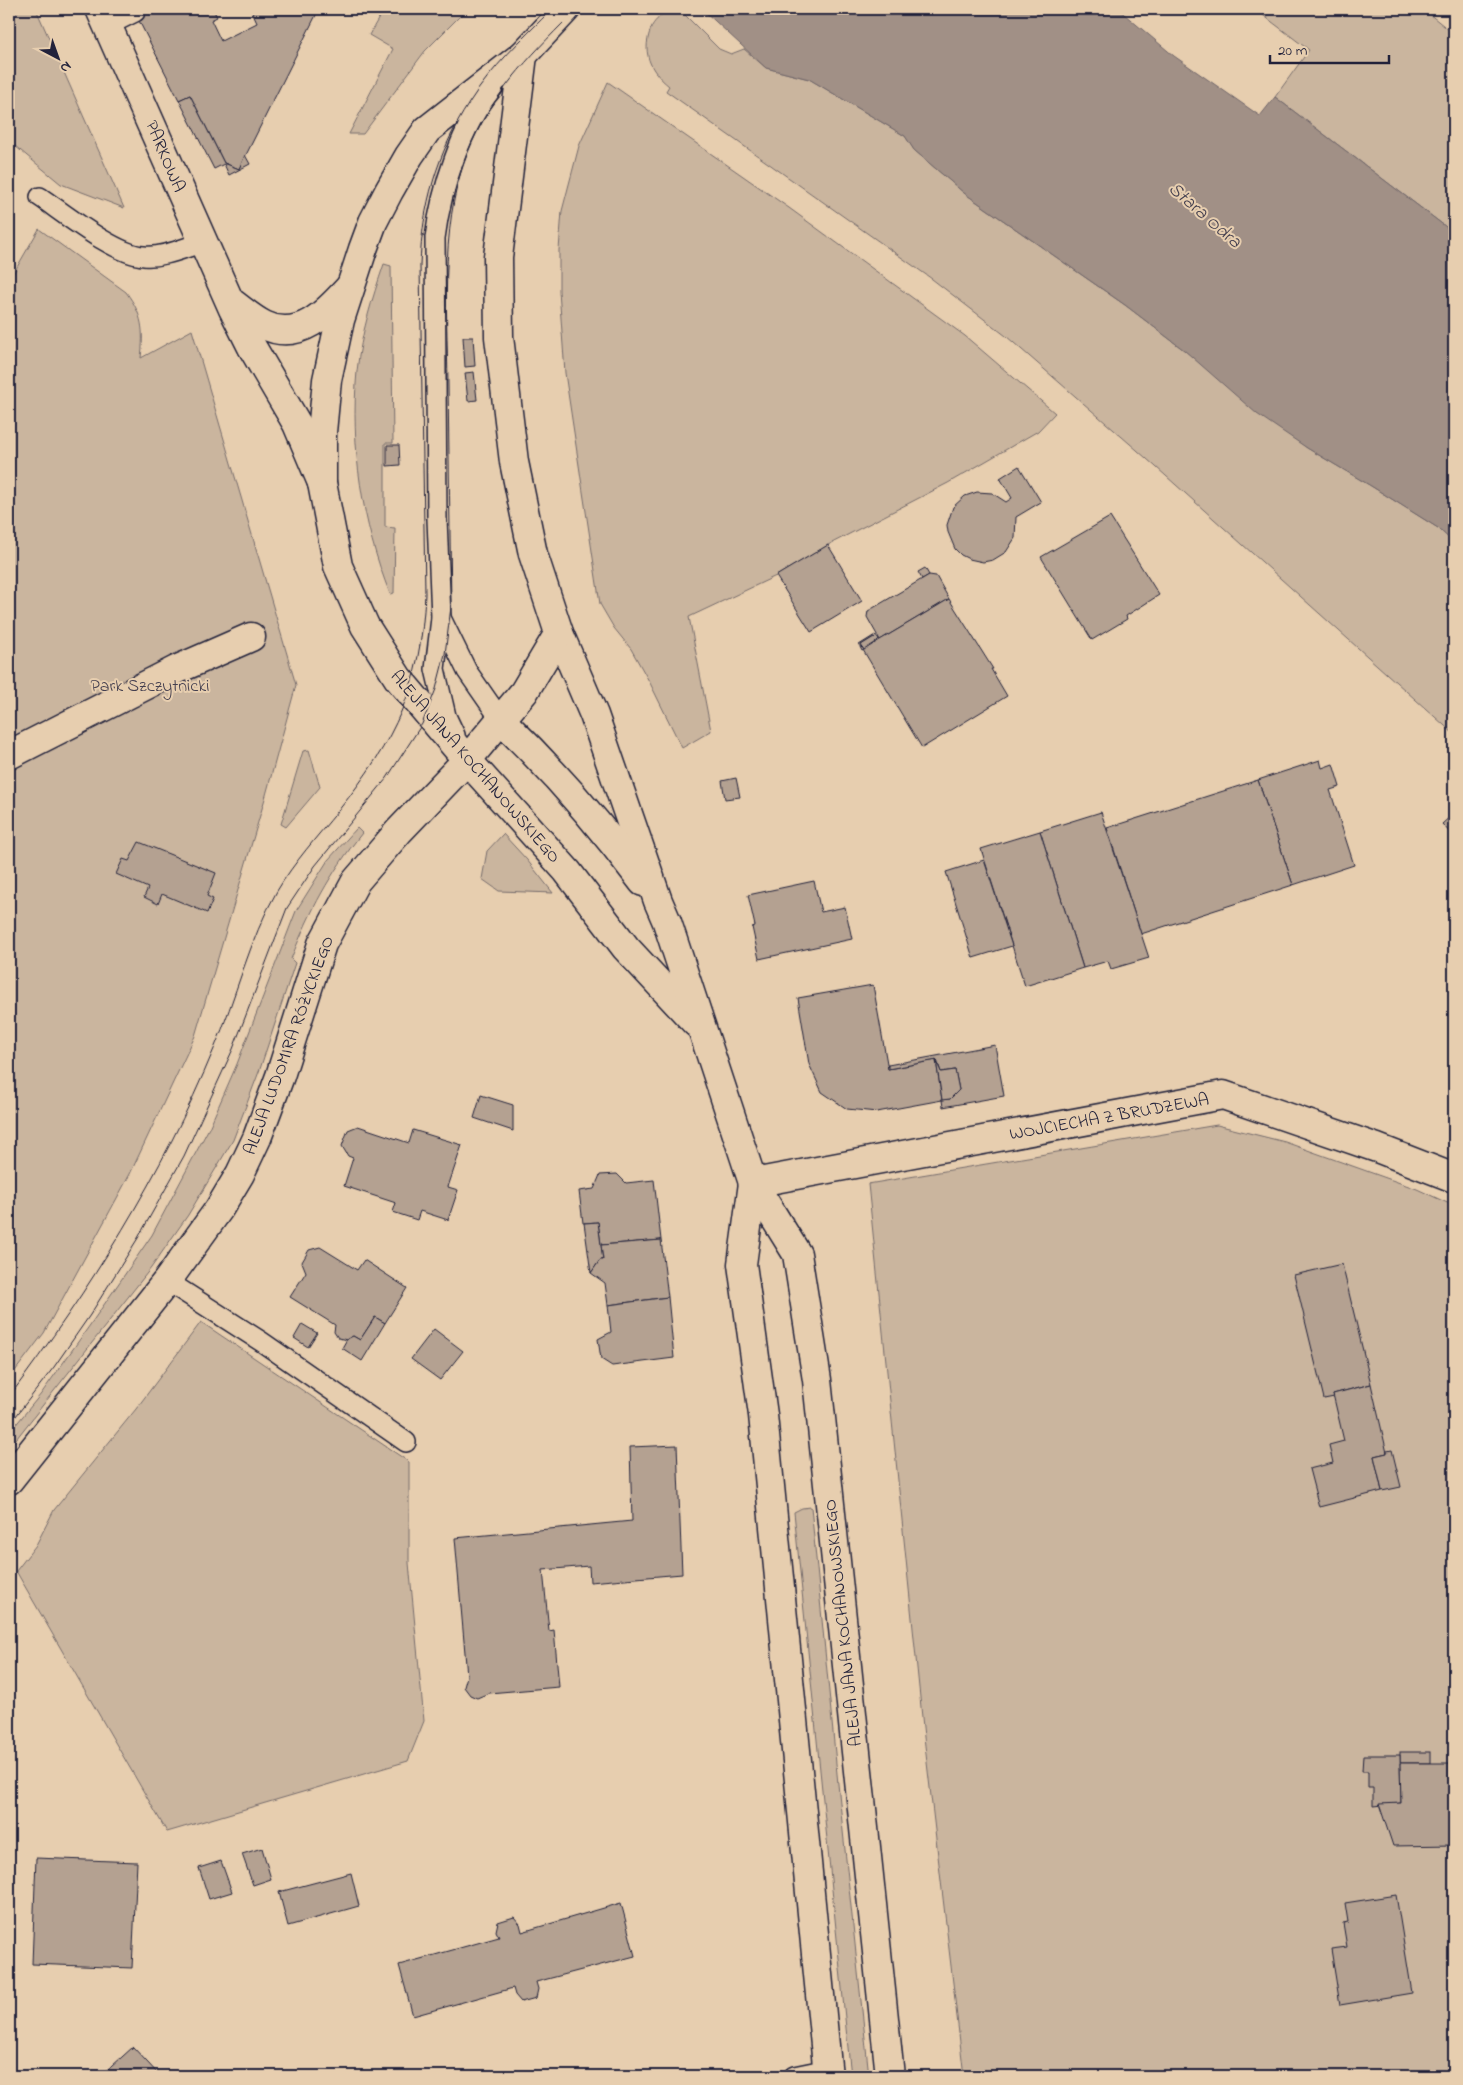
<svg xmlns="http://www.w3.org/2000/svg" width="1463" height="2085" font-family="'Indie Flower',sans-serif">
<rect width="100%" height="100%" fill="#e7ceaf"/>
<filter id="ink" filterUnits="userSpaceOnUse"><feTurbulence type="fractalNoise" baseFrequency=".02" numOctaves="2"/><feDisplacementMap in="SourceGraphic" scale="10" xChannelSelector="R" yChannelSelector="G"/><feConvolveMatrix kernelMatrix="1 2 1 2 8 2 1 2 1" color-interpolation-filters="sRGB"/></filter>
<g filter="url(#ink)">
<g fill="#cab59e" stroke="#766c6c">
<polygon points="9,9 36,9 124,208 61,184 9,141"/>
<polygon points="384,9 467,9 425,51 363,134 349,134 393,49 369,35"/>
<path d="M668,9h11l40,40 12,5 13,-5 22,19 43,11 96,57 9,14 50,43 161,112 59,45 123,98 64,38 67,42 16,15v191l-317,-284 -131,-114 -74,-57 -266,-188 3,-5c-20,-16 -28,-35 -17,-60 3,-6 11,-12 16,-17z"/>
<polygon points="1255,9 1423,9 1454,34 1454,233 1275,97 1309,50"/>
<polygon points="608,82 789,208 965,336 1055,413 1038,431 948,483 828,545 776,576 689,617 711,731 682,748 650,683 631,649 614,628 600,604 565,373 559,291 559,250 562,211 579,146"/>
<path d="M39,229l87,63c17,23 18,38 15,66l51,-28 104,355 -30,110 -71,241 -65,138 -86,159 -35,46v-1098z"/>
<path d="M384,264l7,2 2,177h-8v84l10,1 -1,65 -4,1c-28,-70 -40,-148 -33,-223 4,-37 15,-72 27,-107z"/>
<polygon points="309,750 320,787 286,827 281,824 303,751"/>
<path d="M357,828l5,5c-33,42 -51,76 -71,126l4,4 -35,106 -27,71 -45,75 -37,53 -142,180v-15l32,-39 49,-69 62,-90 57,-107 28,-64 59,-153 32,-51z"/>
<polygon points="503,834 527,860 553,893 499,891 482,879 487,851"/>
<polygon points="1217,1125 1285,1142 1417,1189 1454,1206 1454,2076 964,2076 924,1737 868,1184"/>
<polygon points="201,1322 409,1462 409,1563 424,1721 408,1761 167,1832 16,1571 36,1545 54,1510 136,1409"/>
<polygon points="811,1507 838,1784 869,2076 851,2076 847,2038 794,1512 802,1508"/>
</g>
<polygon fill="#a19086" stroke="#6e6468" points="702,9 1118,9 1174,56 1260,116 1275,97 1454,233 1454,543 1438,528 1371,486 1307,448 1257,414 1184,350 1125,305 964,193 914,150 905,136 809,79 766,68"/>
<g fill="#b4a191" stroke="#22223b">
<polygon points="133,9 213,9 217,17 211,20 221,41 257,23 252,12 253,9 319,9 239,169 224,163 190,95 179,100"/>
<polygon points="190,95 224,163 239,169 245,155 250,164 229,175 224,164 214,169 179,100"/>
<polygon points="463,337 473,337 475,366 465,367"/>
<polygon points="474,372 477,400 468,401 465,373"/>
<polygon points="387,445 399,445 400,465 387,466"/>
<polygon points="1019,466 1041,502 1016,517 1015,538 1006,552 993,560 983,562 969,559 961,555 955,549 948,532 947,525 953,507 965,496 977,492 992,493 1006,502 1012,498 1000,478"/>
<polygon points="1110,517 1159,595 1126,616 1127,619 1092,640 1041,557"/>
<polygon points="828,545 862,601 811,632 776,576"/>
<polygon points="925,568 929,575 922,579 918,572"/>
<polygon points="929,575 936,576 949,599 880,640 867,617 868,611"/>
<polygon points="949,599 993,669 991,669 1007,696 922,748 863,650"/>
<polygon points="875,635 879,640 878,641 874,637 861,645 864,650 862,651 859,645"/>
<polygon points="874,637 878,641 864,650 861,645"/>
<polygon points="1320,760 1322,768 1333,764 1340,787 1330,790 1354,865 1293,885 1258,780"/>
<polygon points="736,778 740,797 725,799 722,781"/>
<polygon points="1258,780 1293,885 1141,934 1107,828"/>
<polygon points="1101,812 1149,958 1111,969 1108,961 1083,968 1040,831"/>
<polygon points="1452,815 1454,817 1454,837 1442,824"/>
<polygon points="1040,831 1083,968 1025,986 981,849"/>
<polygon points="139,842 216,873 207,896 213,899 207,913 162,894 158,904 144,897 148,888 116,874 123,859 129,861"/>
<polygon points="984,860 1012,946 973,958 946,872"/>
<polygon points="814,881 821,912 845,907 852,939 759,959 752,927 755,926 748,895"/>
<polygon points="873,985 888,1069 936,1060 942,1100 877,1112 847,1109 822,1092 809,1064 798,998"/>
<polygon points="995,1045 1004,1096 943,1107 942,1100 950,1099 959,1090 955,1070 941,1072 937,1060 888,1069 888,1065"/>
<polygon points="936,1060 941,1072 955,1070 959,1090 950,1099 942,1100"/>
<polygon points="481,1095 513,1105 513,1131 474,1118"/>
<polygon points="358,1126 409,1143 413,1130 462,1145 448,1187 458,1190 448,1220 420,1211 417,1220 393,1212 396,1203 344,1186 353,1158 348,1156 342,1146 348,1130"/>
<polygon points="617,1174 626,1183 654,1180 661,1240 601,1245 598,1222 583,1223 579,1191 594,1189 600,1175"/>
<polygon points="598,1222 603,1260 600,1260 591,1273 584,1223"/>
<polygon points="661,1240 668,1297 608,1305 605,1283 591,1273 600,1260 603,1260 601,1245"/>
<polygon points="320,1247 357,1270 364,1260 407,1288 385,1323 375,1317 360,1340 353,1336 347,1340 338,1338 334,1332 335,1325 290,1297 306,1272 302,1262 309,1250"/>
<polygon points="1342,1264 1371,1384 1333,1394 1334,1397 1324,1399 1294,1275"/>
<polygon points="668,1297 674,1358 612,1366 601,1359 598,1339 611,1332 608,1305"/>
<polygon points="375,1317 385,1323 362,1361 342,1348 347,1339 353,1336 360,1340"/>
<polygon points="302,1324 317,1333 308,1347 294,1338"/>
<polygon points="434,1329 463,1351 440,1380 411,1359"/>
<polygon points="1371,1384 1387,1453 1374,1456 1382,1491 1319,1507 1309,1469 1333,1463 1329,1445 1344,1441 1333,1394"/>
<polygon points="677,1445 682,1574 590,1582 589,1566 543,1570 549,1631 554,1630 559,1687 489,1693 477,1698 470,1695 464,1687 467,1676 455,1538 632,1521 630,1447"/>
<polygon points="1392,1450 1401,1487 1382,1491 1374,1456 1387,1453 1387,1451"/>
<rect x="1400" y="1752" width="30" height="11"/>
<polygon points="1363,1755 1400,1755 1401,1803 1373,1806 1373,1788 1368,1788 1368,1771 1362,1771"/>
<polygon points="1400,1763 1454,1763 1454,1845 1393,1846 1379,1804 1401,1803"/>
<polygon points="262,1848 271,1879 253,1885 242,1854"/>
<polygon points="36,1858 137,1862 132,1968 32,1964"/>
<polygon points="221,1861 232,1892 209,1899 199,1868"/>
<polygon points="351,1873 359,1906 288,1926 279,1892"/>
<polygon points="1396,1895 1412,1993 1340,2005 1331,1949 1347,1947 1343,1923 1348,1922 1345,1903"/>
<polygon points="621,1903 635,1956 536,1982 538,1989 536,1998 521,2002 515,1995 513,1988 413,2016 399,1965 499,1937 496,1931 498,1922 514,1917 520,1924 522,1932"/>
<polygon points="133,2047 160,2076 101,2076"/>
</g>
<g fill="none" stroke-linecap="round" stroke-linejoin="round">
<g stroke="#22223b" stroke-width="22">
<g id="lane">
<polyline points="107,26 135,12"/>
<path d="M40,197c25,17 76,58 104,59 19,2 42,-9 60,-14"/>
<polyline points="441,618 467,671 501,720"/>
<path d="M455,735l-9,-19 -11,-47 6,-51 -4,-99 -2,-281c6,-48 26,-113 58,-150"/>
<polyline points="167,1281 262,1342 406,1442"/>
<polyline points="794,2076 828,2069"/>
</g>
</g>
<g stroke="#22223b" stroke-width="31">
<g id="street">
<polyline points="100,9 233,309 252,347 297,424 322,483"/>
<path d="M232,303c10,7 21,17 32,22 36,18 64,-14 86,-38"/>
<polyline points="9,755 178,669 251,637"/>
<polyline points="753,1183 1223,1095 1377,1148 1454,1178"/>
</g>
</g>
<g stroke="#22223b" stroke-width="31">
<g id="secondary">
<polyline points="566,9 523,55 427,130 409,156 389,191 373,222 363,249 340,320 327,380 322,432 322,483 338,566 365,626 398,678 467,760 567,871 626,948 696,1023"/>
<polyline points="523,55 498,257 499,337 514,462 533,554 559,633 594,715 658,901 667,922 753,1183 797,1254 817,1380 890,2076"/>
<path d="M501,720c52,50 99,104 142,162"/>
<polyline points="753,1183 742,1264 763,1415 828,2076"/>
<polyline points="9,1480 167,1281 219,1209 240,1174 257,1138 280,1076 322,944 356,881 399,831 467,760 524,692 559,633"/>
</g>
</g>
<use href="#lane" stroke="#e7ceaf" stroke-width="19"/>
<use href="#street" stroke="#e7ceaf" stroke-width="28"/>
<use href="#secondary" stroke="#e7ceaf" stroke-width="28"/>
<g stroke="#22223b" stroke-width="1">
<path d="M9,1397c81,-108 153,-222 205,-348 22,-51 35,-109 63,-158 17,-29 40,-54 61,-80 58,-72 83,-125 87,-217l-5,-329c2,-58 17,-112 49,-162 22,-35 54,-65 83,-94"/>
<path d="M9,1425l45,-58 36,-52 48,-77 46,-82 49,-107 54,-141 28,-42 72,-88 35,-54 14,-35 9,-35 6,-47c-1,-74 -2,-149 -3,-223 -1,-78 -9,-170 24,-242 25,-54 64,-92 105,-133"/>
</g>
</g>
</g>
<g text-anchor="middle" stroke-width="4" stroke-linejoin="round" paint-order="stroke">
<g font-size="18" fill="#22223b" stroke="#e7ceaf">
<text transform="translate(166 156) rotate(67)" y="6">PARKOWA</text>
<text transform="translate(476 766) rotate(49)" y="6">ALEJA JANA KOCHANOWSKIEGO</text>
<text transform="translate(288 1045) rotate(-70)" y="6">ALEJA LUDOMIRA RÓŻYCKIEGO</text>
<text transform="translate(1109 1116) rotate(-10)" y="6">WOJCIECHA Z BRUDZEWA</text>
<text transform="translate(842 1623) rotate(-96)" y="6">ALEJA JANA KOCHANOWSKIEGO</text>
</g>
<g font-size="18" fill="#443f4f" stroke="#e7ceaf">
<text x="150" y="691">Park Szczytnicki</text>
</g>
<g font-size="19" font-style="italic" fill="#423e4e" stroke="#e7ceaf">
<text transform="translate(1206 214) rotate(41)" y="7">Stara Odra</text>
</g>
</g>
<rect width="1463" height="2085" fill="none" stroke="#e7ceaf" stroke-width="30"/>
<rect x="15" y="15" width="1433" height="2055" fill="none" stroke="#22223b" stroke-width="2" filter="url(#ink)"/>
<g transform="translate(58 58) rotate(139)" stroke="#e7ceaf" stroke-width="4" paint-order="stroke">
<path d="M0-4L9 19L0 12L-9 19Z" fill="#22223b"/>
<text y="-8" font-size="14" font-weight="bold" text-anchor="middle" fill="#22223b">N</text>
</g>
<path d="M1270 55v8h119v-8" fill="none" stroke="#22223b" stroke-width="2.5"/>
<text x="1278" y="55" font-size="15" fill="#22223b" stroke="#e7ceaf" stroke-width="4" paint-order="stroke">20 m</text>
</svg>
